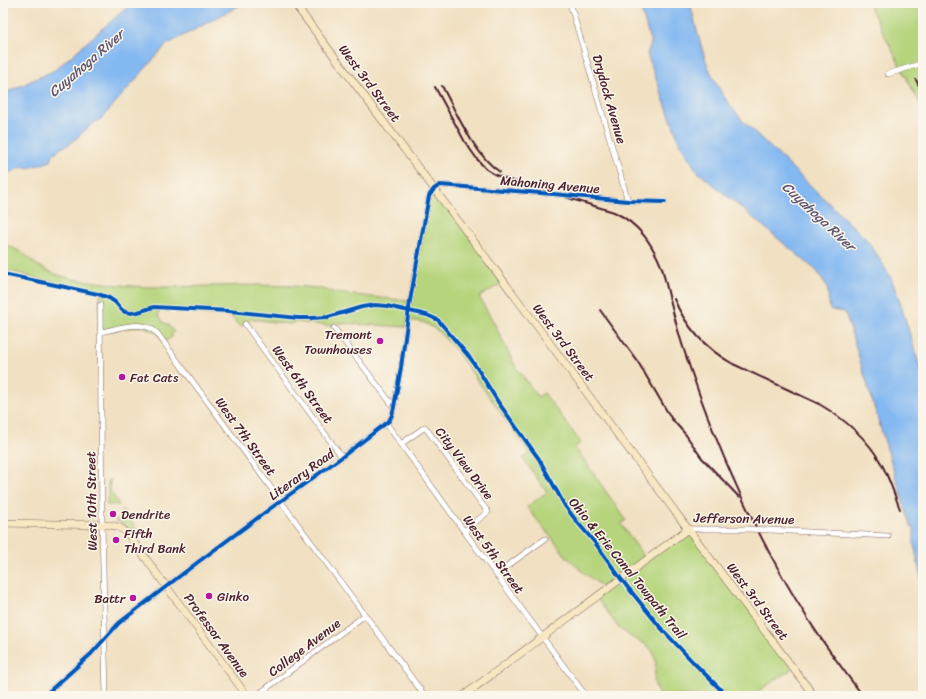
<svg xmlns="http://www.w3.org/2000/svg" width="926" height="699" font-family="Sriracha,sans-serif">
<rect width="100%" height="100%" fill="#fbf7ec"/>
<filter id="ink" filterUnits="userSpaceOnUse"><feTurbulence type="fractalNoise" baseFrequency=".025" numOctaves="2"/><feDisplacementMap in="SourceGraphic" scale="8" xChannelSelector="R" yChannelSelector="G"/><feConvolveMatrix kernelMatrix="1 2 1 2 8 2 1 2 1" color-interpolation-filters="sRGB"/></filter>
<filter id="wash" filterUnits="userSpaceOnUse"><feTurbulence type="fractalNoise" baseFrequency=".012" numOctaves="4" result="noise"/><feDisplacementMap in="SourceGraphic" scale="16" xChannelSelector="R" yChannelSelector="G"/><feGaussianBlur stdDeviation="0.9" result="paint"/><feColorMatrix in="noise" values="0 0 0 0 0 0 0 0 0 0 0 0 0 0 0 0 0 1.4 0 .05"/><feComposite in="paint" operator="in"/></filter>
<g filter="url(#wash)">
<rect width="100%" height="100%" fill="#f1e0c1"/>
<g fill="#b5d47b" stroke="#807a53">
<polygon points="868,3 923,3 923,110"/>
<polygon points="434,189 504,282 479,297 494,323 514,364 538,397 544,393 581,443 575,447 626,520 621,524 646,560 688,529 793,668 751,696 660,696 658,693 654,682 656,662 653,652 647,645 631,637 618,627 596,597 606,589 584,573 566,556 527,507 547,492 523,459 530,453 455,349 438,331 430,326 423,322 407,320 406,327 339,323 335,325 334,328 333,326 296,322 289,324 252,319 240,327 231,316 158,310 159,313 158,315 164,323 168,325 174,332 171,334 173,336 164,342 157,333 143,326 100,332 100,294 105,296 106,293 39,279 3,269 3,243 23,253 37,265 55,274 72,279 119,285 147,287 168,287 256,285 292,286 318,288 336,293 410,301 429,196"/>
<polygon points="110,479 110,491 119,505 107,505 107,498 108,496 108,480"/>
<polygon points="123,510 138,531 134,533 132,533 123,524 115,521 122,516 120,512"/>
</g>
<g fill="#83b8f1" stroke="#666c8e">
<path d="M132,3h112l-78,42 -65,74 -10,6 -21,19 -9,4 -8,6 -2,7c-6,2 -13,4 -19,6 -8,2 -11,-2 -19,5h-10v-78l52,-24z"/>
<path d="M639,3h51c7,27 13,58 27,82 7,13 16,24 25,35l124,119 12,17 13,22 10,27 22,73v212l-9,-46v-16l-3,-1 -66,-215 -15,-2 -3,-24 -10,-15 -120,-100 -17,-27 -33,-90 4,-11z"/>
</g>
</g>
<g filter="url(#ink)">
<g fill="none" stroke-linecap="round" stroke-linejoin="round">
<g stroke="#846360" stroke-width="6">
<g id="street">
<polyline points="570,3 628,201"/>
<polyline points="888,74 923,63"/>
<polyline points="100,305 102,525 106,696"/>
<polyline points="245,324 342,457"/>
<polyline points="334,328 394,407"/>
<path d="M100,332c14,-2 36,-11 50,-4 2,1 5,4 7,5l128,174 140,189"/>
<polyline points="386,423 464,531 586,696"/>
<polyline points="401,444 425,427 488,512 464,531"/>
<polyline points="688,529 747,529"/>
<polyline points="770,530 888,536"/>
<polyline points="496,574 545,539"/>
<polyline points="44,696 91,654 119,623 198,562 271,508 342,457 389,421 392,415 394,407 401,367 410,301 429,196 434,189 440,185 553,194 628,201 665,202"/>
<polyline points="256,696 365,615"/>
</g>
</g>
<g stroke="#846360" stroke-width="8">
<g id="secondary">
<polyline points="294,3 499,275 688,529 814,696"/>
<path d="M3,523l107,2c7,1 12,3 17,8l120,163"/>
<polyline points="463,696 688,529"/>
</g>
</g>
<use href="#street" stroke="#fff" stroke-width="5"/>
<use href="#secondary" stroke="#f7e8c3" stroke-width="7"/>
<g stroke="#4a1f2b" stroke-width="2">
<polyline points="916,80 923,93"/>
<path d="M442,86c14,26 33,70 58,86"/>
<path d="M435,87l30,55 12,17 9,10 8,5 12,5 108,33c25,12 38,31 48,56 7,27 13,55 22,82 31,94 71,186 124,269 17,27 36,52 55,77"/>
<path d="M674,299c12,28 32,50 59,65l86,40c24,14 48,34 62,59 8,14 13,31 19,46"/>
<polyline points="600,310 638,362 671,418 686,435 701,457 739,497"/>
</g>
<g stroke="#846360" stroke-width="6" stroke-linecap="butt">
<polyline id="street-bridge" points="747,529 770,530"/>
</g>
<use href="#street-bridge" stroke="#fff" stroke-width="5"/>
<g stroke="#fbf7ec" stroke-width="6">
<g id="cycleway">
<polyline points="3,274 98,294 109,298 115,302 122,310 125,312 131,313 138,312 154,307 229,311 298,318 311,318 328,317 362,307 375,305 387,306 427,315 438,320 471,359 482,376 498,402 539,459 565,506 578,523 596,544 621,579 660,627 693,662 727,696"/>
<polyline points="44,696 91,654 119,623 198,562 271,508 342,457 389,421 392,415 394,407 401,367 410,301 429,196 434,189 440,185 553,194 628,201 665,202"/>
</g>
</g>
<use href="#cycleway" stroke="#0057b8" stroke-width="4"/>
</g>
</g>
<g fill="#b5179e" stroke="#fbf7ec" stroke-width="1.5">
<circle cx="380" cy="341" r="4"/>
<circle cx="122" cy="377" r="4"/>
<circle cx="113" cy="514" r="4"/>
<circle cx="116" cy="540" r="4"/>
<circle cx="209" cy="596" r="4"/>
<circle cx="133" cy="598" r="4"/>
</g>
<g text-anchor="middle" stroke-width="3" stroke-linejoin="round" paint-order="stroke">
<g font-size="13" fill="#4a1f2b" stroke="#fbf7ec">
<text transform="translate(370 83) rotate(53)" y="5">West 3rd Street</text>
<text transform="translate(610 99) rotate(74)" y="5">Drydock Avenue</text>
<text transform="translate(550 184) rotate(5)" y="5">Mahoning Avenue</text>
<text transform="translate(564 342) rotate(53)" y="5">West 3rd Street</text>
<text transform="translate(303 384) rotate(54)" y="5">West 6th Street</text>
<text transform="translate(246 436) rotate(54)" y="5">West 7th Street</text>
<text transform="translate(465 463) rotate(53)" y="5">City View Drive</text>
<text transform="translate(301 474) rotate(-36)" y="5">Literary Road</text>
<text transform="translate(91 501) rotate(-91)" y="5">West 10th Street</text>
<text transform="translate(744 518) rotate(1)" y="5">Jefferson Avenue</text>
<text transform="translate(494 554) rotate(54)" y="5">West 5th Street</text>
<text transform="translate(628 568) rotate(51)" y="5">Ohio &amp; Erie Canal Towpath Trail</text>
<text transform="translate(758 601) rotate(53)" y="5">West 3rd Street</text>
<text transform="translate(217 635) rotate(54)" y="5">Professor Avenue</text>
<text transform="translate(304 647) rotate(-37)" y="5">College Avenue</text>
</g>
<g font-size="13" fill="#4a1f2b" stroke="#fbf7ec" text-anchor="start">
<text x="372" y="339" text-anchor="end">Tremont<tspan x="372" dy="15">Townhouses</tspan></text>
<text x="130" y="382">Fat Cats</text>
<text x="121" y="519">Dendrite</text>
<text x="124" y="538">Fifth<tspan x="124" dy="15">Third Bank</tspan></text>
<text x="217" y="601">Ginko</text>
<text x="125" y="603" text-anchor="end">Battr</text>
</g>
<g font-size="14" font-style="italic" fill="#5e5570" stroke="#fbf7ec">
<text transform="translate(86 63) rotate(-41)" y="5">Cuyahoga River</text>
<text transform="translate(819 216) rotate(43)" y="5">Cuyahoga River</text>
</g>
</g>
<rect width="926" height="699" fill="none" stroke="#fbf7ec" stroke-width="16"/>
</svg>
